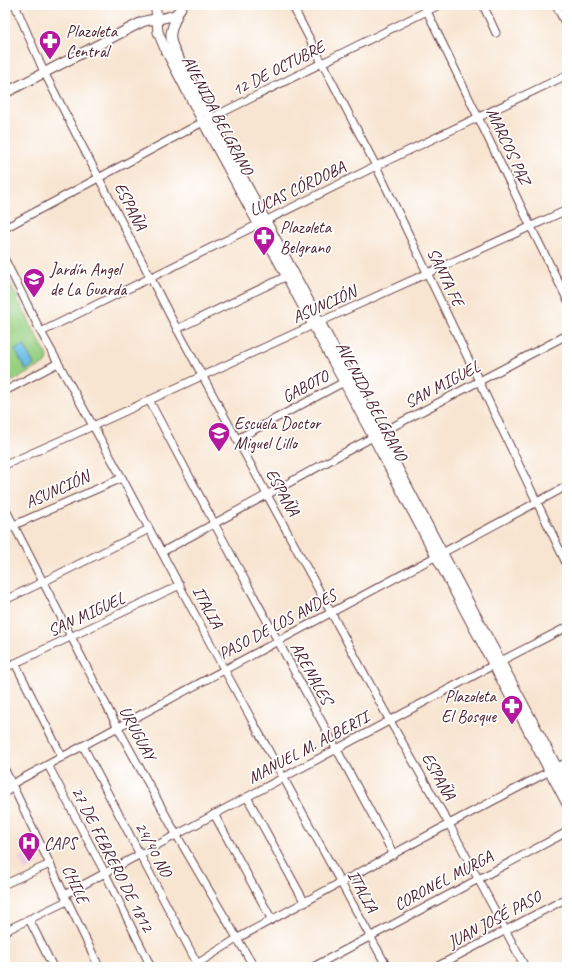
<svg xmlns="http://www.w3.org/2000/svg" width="572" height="972" font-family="Caveat,sans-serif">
<rect width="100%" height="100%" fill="#fff"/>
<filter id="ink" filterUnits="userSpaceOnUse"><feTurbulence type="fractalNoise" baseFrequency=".025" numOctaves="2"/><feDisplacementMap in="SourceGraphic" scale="8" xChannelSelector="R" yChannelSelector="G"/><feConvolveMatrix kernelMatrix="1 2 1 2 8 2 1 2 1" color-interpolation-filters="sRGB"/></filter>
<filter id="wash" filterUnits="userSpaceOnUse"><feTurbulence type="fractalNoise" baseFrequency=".012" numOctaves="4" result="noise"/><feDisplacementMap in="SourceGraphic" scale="16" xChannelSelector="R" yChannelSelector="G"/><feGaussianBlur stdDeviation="0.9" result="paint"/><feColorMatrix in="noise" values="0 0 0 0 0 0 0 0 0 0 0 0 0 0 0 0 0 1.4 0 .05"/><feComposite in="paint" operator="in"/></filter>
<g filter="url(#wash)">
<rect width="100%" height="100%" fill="#f8e5d1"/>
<polygon fill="#f0d0e4" points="34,850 39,860 37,865 25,871 18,858"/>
<polygon fill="#98d082" stroke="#717856" points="5,274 48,358 46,363 5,385"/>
<polygon fill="#6ebfe9" stroke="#5c6f8a" points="24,345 34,365 26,370 15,350"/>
</g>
<g filter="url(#ink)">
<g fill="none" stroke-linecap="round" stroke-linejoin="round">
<g stroke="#643d44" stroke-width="9">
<g id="minor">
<polyline points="15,5 44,72 177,329 390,721 449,824 525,967"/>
<polyline points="292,5 376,166 567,565"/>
<polyline points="424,5 531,227 567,299"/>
<polyline points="483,5 496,33"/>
<polyline points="556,5 567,27"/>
<polyline points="5,228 203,122 439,5"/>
<polyline points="5,260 41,332 122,478 224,669 387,967"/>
<polyline points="177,329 287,276"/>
<polyline points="41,332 376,166 567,75"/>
<polyline points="5,391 58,363"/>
<polyline points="149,400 214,523 394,855"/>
<polyline points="237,439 344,382"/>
<polyline points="5,465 93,426 313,325 567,210"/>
<polyline points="5,508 118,728 176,834 254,967"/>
<polyline points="5,529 122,478"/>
<polyline points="162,552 373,437 567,335"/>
<polyline points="5,600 43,582 149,529"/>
<polyline points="15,663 62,757"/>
<polyline points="5,668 180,585"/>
<polyline points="83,746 199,967"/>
<polyline points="48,765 105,873 151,967"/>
<polyline points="5,770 99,967"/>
<polyline points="5,794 12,784 62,757 567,486"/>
<polyline points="247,797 305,903"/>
<polyline points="214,814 272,920"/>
<polyline points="5,884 50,864"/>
<polyline points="64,895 501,661 567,627"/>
<polyline points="29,919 53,967"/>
<polyline points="5,931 67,901"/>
<polyline points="192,967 238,938 449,824 567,762"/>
<polyline points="313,967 567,832"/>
<polyline points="436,967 567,898"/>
</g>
</g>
<g stroke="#643d44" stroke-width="11">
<g id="major">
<polyline points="156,10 158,32 165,49 203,122 344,382 567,804"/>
<path d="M178,13c-7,17 -11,23 -2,40l204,381 46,88 141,264"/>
<path d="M5,93l137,-71c13,-5 36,-1 40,-17"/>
</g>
</g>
<use href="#minor" stroke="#fff" stroke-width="7"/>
<use href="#major" stroke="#fff" stroke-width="9"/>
</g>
</g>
<defs>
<g id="pharmacy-pin" transform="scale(1.15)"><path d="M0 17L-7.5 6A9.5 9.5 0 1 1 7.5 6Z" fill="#b5179e" stroke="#fff"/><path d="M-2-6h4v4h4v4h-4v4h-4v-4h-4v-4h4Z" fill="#fff"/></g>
<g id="school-pin" transform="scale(1.15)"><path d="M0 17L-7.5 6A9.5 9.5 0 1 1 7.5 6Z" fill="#b5179e" stroke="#fff"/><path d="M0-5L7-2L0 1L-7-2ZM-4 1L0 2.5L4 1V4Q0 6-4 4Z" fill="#fff"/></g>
<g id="hospital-pin" transform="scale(1.15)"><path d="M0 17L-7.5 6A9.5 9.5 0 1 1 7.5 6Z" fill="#b5179e" stroke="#fff"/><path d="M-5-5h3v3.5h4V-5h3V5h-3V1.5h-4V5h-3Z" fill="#fff"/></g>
</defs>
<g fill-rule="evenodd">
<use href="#pharmacy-pin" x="50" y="41"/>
<use href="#pharmacy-pin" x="264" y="237"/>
<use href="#school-pin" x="34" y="279"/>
<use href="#school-pin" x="219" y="433"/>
<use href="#pharmacy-pin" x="512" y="706"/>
<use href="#hospital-pin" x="29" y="843"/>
</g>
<g text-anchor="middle" stroke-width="3.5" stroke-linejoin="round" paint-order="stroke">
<g font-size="17" fill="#4a1f2b" stroke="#fff" text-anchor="start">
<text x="66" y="37">Plazoleta<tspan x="66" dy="20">Central</tspan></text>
<text x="280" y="233">Plazoleta<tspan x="280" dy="20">Belgrano</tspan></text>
<text x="50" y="275">Jardín Angel<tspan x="50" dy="20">de La Guarda</tspan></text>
<text x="234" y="429">Escuela Doctor<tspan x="234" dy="20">Miguel Lillo</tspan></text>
<text x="496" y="702" text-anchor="end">Plazoleta<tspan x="496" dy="20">El Bosque</tspan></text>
<text x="44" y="849">CAPS</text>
</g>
<g font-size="17" fill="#4a1f2b" stroke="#fff">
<text transform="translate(278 68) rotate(-27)" y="6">12 DE OCTUBRE</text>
<text transform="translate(218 115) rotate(62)" y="6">AVENIDA BELGRANO</text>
<text transform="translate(509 146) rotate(65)" y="6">MARCOS PAZ</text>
<text transform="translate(297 188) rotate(-26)" y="6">LUCAS CÓRDOBA</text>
<text transform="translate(131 206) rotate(63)" y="6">ESPAÑA</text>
<text transform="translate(446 277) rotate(64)" y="6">SANTA FE</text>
<text transform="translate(324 304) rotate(-24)" y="6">ASUNCIÓN</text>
<text transform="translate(442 384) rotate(-28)" y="6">SAN MIGUEL</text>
<text transform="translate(305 386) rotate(-28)" y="6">GABOTO</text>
<text transform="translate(372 401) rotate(62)" y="6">AVENIDA BELGRANO</text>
<text transform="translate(57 489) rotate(-24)" y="6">ASUNCIÓN</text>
<text transform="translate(283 492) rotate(61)" y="6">ESPAÑA</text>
<text transform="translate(208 607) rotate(62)" y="6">ITALIA</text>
<text transform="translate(86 614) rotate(-25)" y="6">SAN MIGUEL</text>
<text transform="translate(277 624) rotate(-28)" y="6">PASO DE LOS ANDES</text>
<text transform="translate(312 673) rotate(61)" y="6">ARENALES</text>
<text transform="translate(138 733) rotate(62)" y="6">URUGUAY</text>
<text transform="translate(308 747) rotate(-28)" y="6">MANUEL M. ALBERTI</text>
<text transform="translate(439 776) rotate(61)" y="6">ESPAÑA</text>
<text transform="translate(154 849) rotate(62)" y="6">24/40 NO</text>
<text transform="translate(113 859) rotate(63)" y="6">27 DE FEBRERO DE 1812</text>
<text transform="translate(443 880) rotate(-28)" y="6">CORONEL MURGA</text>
<text transform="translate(76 884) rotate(65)" y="6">CHILE</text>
<text transform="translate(363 891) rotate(62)" y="6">ITALIA</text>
<text transform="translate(494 919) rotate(-28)" y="6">JUAN JOSÉ PASO</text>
</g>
</g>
<rect width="572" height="972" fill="none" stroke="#fff" stroke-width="20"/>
</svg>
